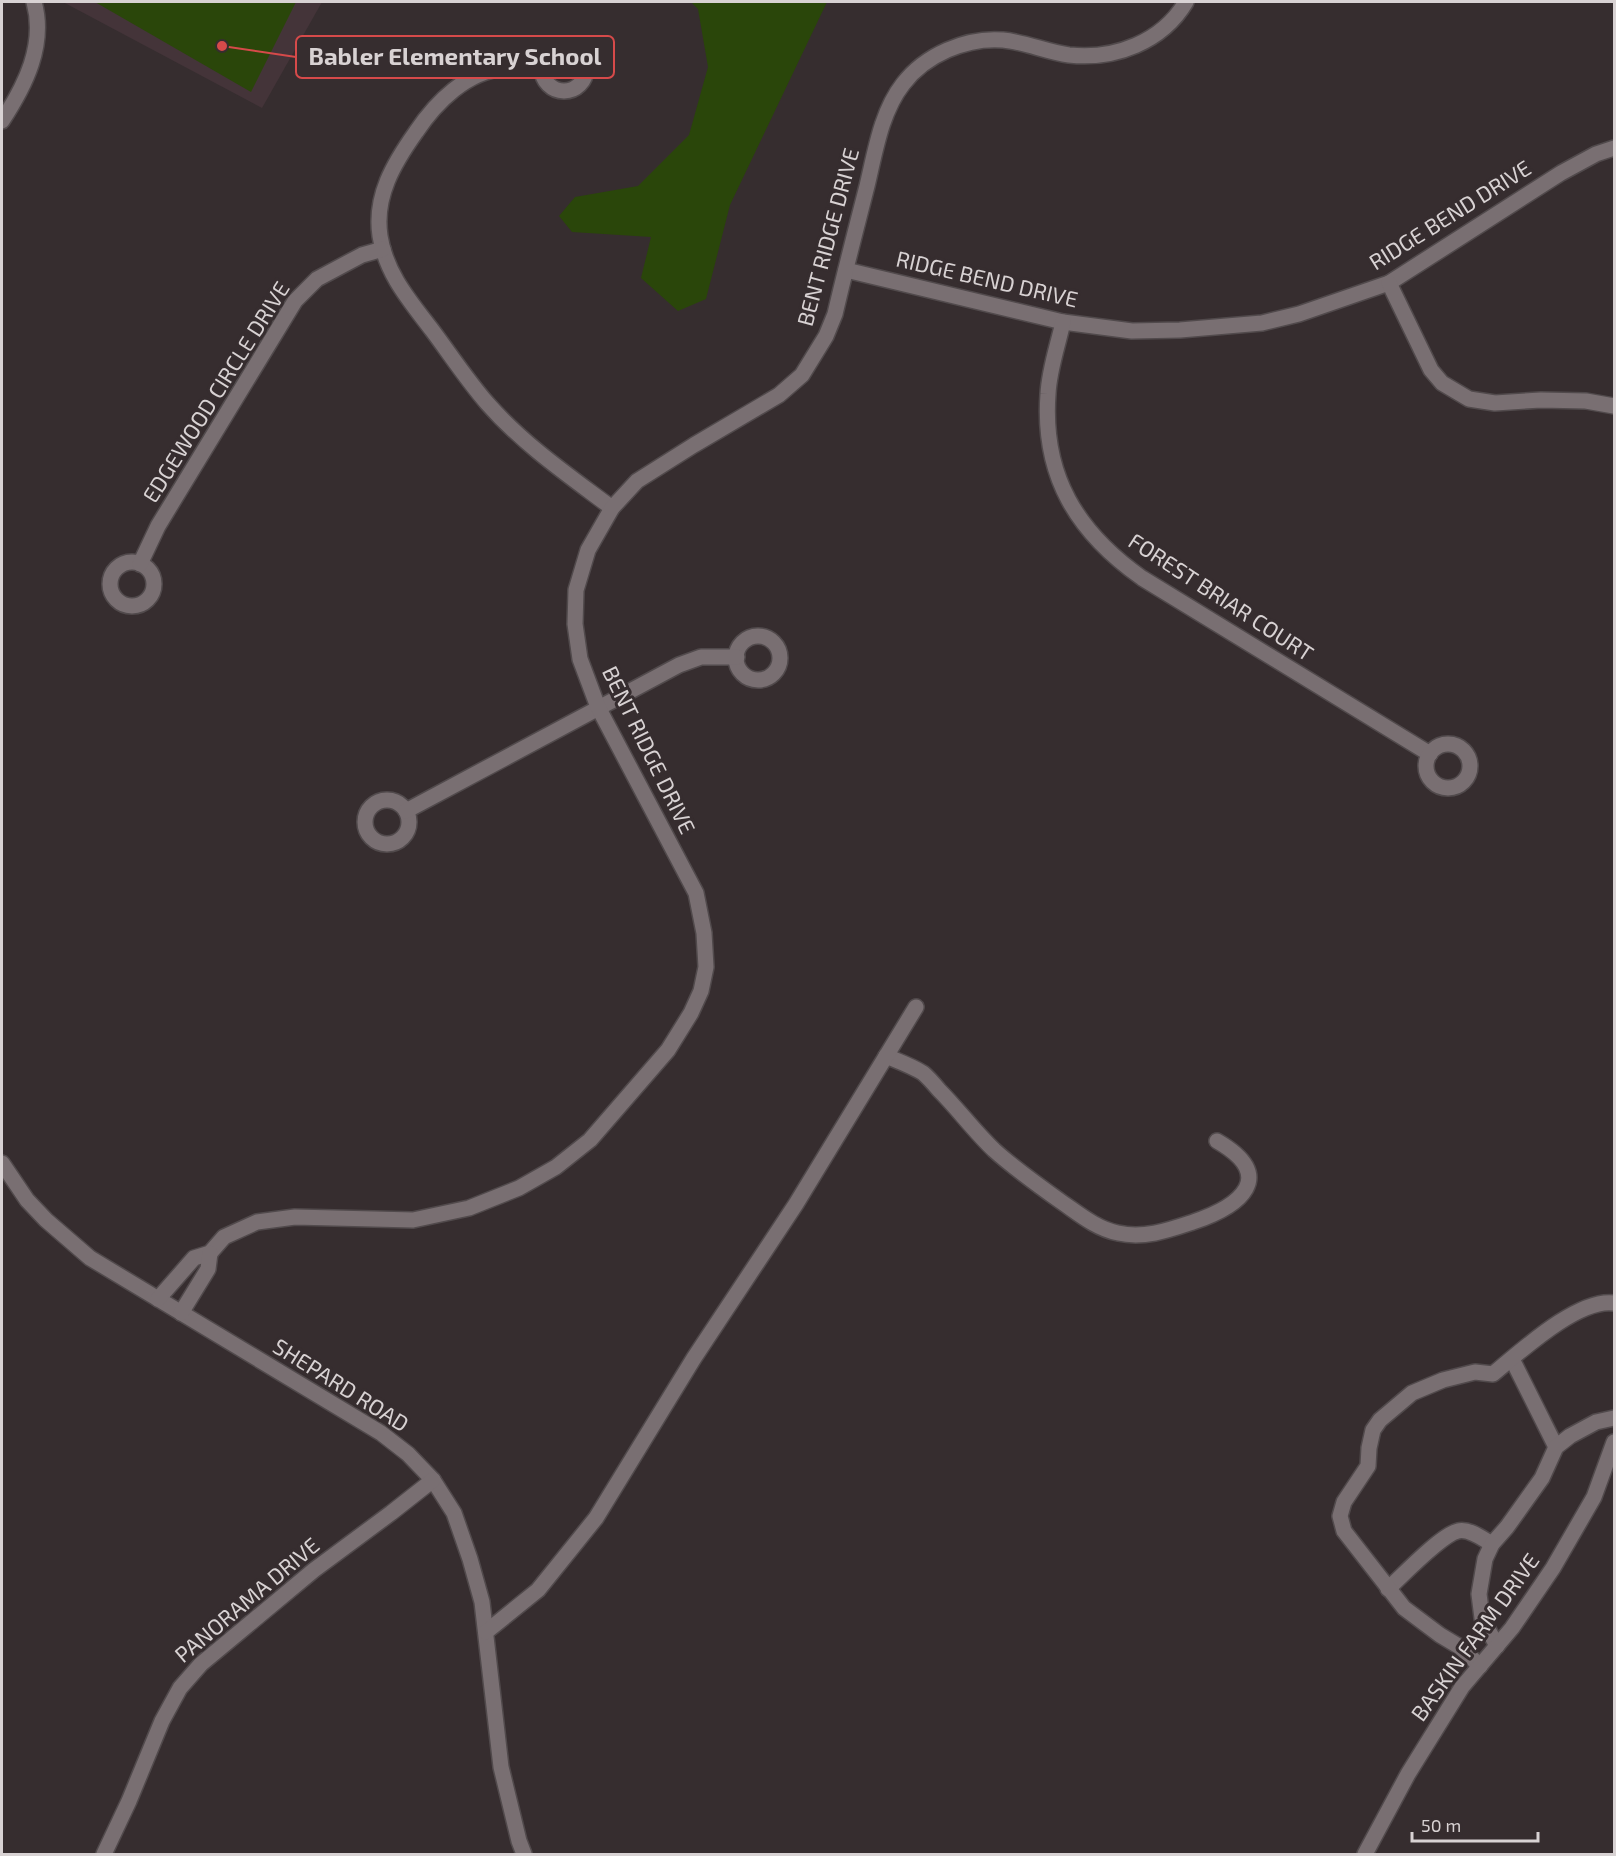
<svg xmlns="http://www.w3.org/2000/svg" width="1616" height="1856" font-family="'Exo 2',sans-serif">
<rect width="100%" height="100%" fill="#362d2f"/>
<polygon fill="#443439" points="63,2 322,2 262,108"/>
<g fill="#2a460a">
<polygon points="95,2 296,2 251,92"/>
<polygon points="691,2 827,2 730,205 706,299 678,311 641,278 651,237 572,232 559,216 575,197 638,186 689,135 708,67 698,9"/>
</g>
<g fill="none" stroke-linecap="round" stroke-linejoin="round">
<g stroke="#514a4c" stroke-width="18">
<g id="minor">
<circle cx="564" cy="69" r="22"/>
<path d="M541,68c-12,0 -24,-1 -36,0 -38,3 -69,34 -89,64 -22,31 -42,64 -36,104 6,38 30,65 52,94 18,24 35,50 55,73 36,41 81,72 125,105"/>
<path d="M2,121c23,-35 44,-76 32,-119"/>
<polyline points="846,270 1063,322 1132,331 1180,330 1262,323 1299,314 1389,283 1561,173 1596,154 1614,148"/>
<polyline points="1389,283 1431,370 1442,383 1469,399 1495,403 1541,400 1586,401 1614,406"/>
<path d="M1063,322c-5,23 -14,48 -15,72 -6,82 29,138 94,184l288,176"/>
<circle cx="132" cy="584" r="22"/>
<polyline points="140,564 158,526 295,301 317,279 362,255 383,249"/>
<circle cx="758" cy="658" r="22"/>
<circle cx="1448" cy="766" r="22"/>
<circle cx="387" cy="822" r="22"/>
<polyline points="406,811 679,665 701,657 737,657"/>
<path d="M886,1056c12,5 26,10 37,17 6,5 11,11 16,17 19,19 35,41 55,60 21,19 45,36 69,53 16,11 34,26 55,30 26,6 51,-3 75,-11 48,-16 85,-46 24,-81"/>
<polyline points="2,1163 27,1200 46,1220 90,1258 381,1433 408,1454 433,1480 454,1513 470,1559 482,1602 501,1767 519,1841 524,1854"/>
<path d="M158,1299l36,-41 16,-5 14,-16 33,-15 38,-5 118,3 56,-12 50,-20 37,-21 34,-27 78,-90 23,-37 10,-22 5,-24 -2,-34 -8,-40 -98,-186 -18,-48 -5,-35 1,-34 12,-40 24,-42 25,-27 57,-36 85,-50 23,-20 24,-39 9,-22c10,-43 21,-85 32,-128 8,-33 14,-74 36,-102 22,-29 63,-47 100,-44 22,2 44,12 66,15 46,5 93,-13 117,-53"/>
<polyline points="181,1313 208,1269 210,1253"/>
<polyline points="1512,1359 1556,1447"/>
<path d="M1388,1589c15,-14 53,-54 70,-58 11,-3 25,8 34,13"/>
<polyline points="486,1632 538,1590 596,1518 694,1358 796,1204 916,1007"/>
<polyline points="1497,1646 1482,1618 1479,1594 1485,1559 1492,1544 1507,1527 1542,1478 1556,1447 1570,1436 1596,1422 1614,1418"/>
<path d="M1480,1666l-20,-19 -20,-12 -36,-27 -60,-77 -4,-15 4,-14 24,-36 1,-18 4,-18 7,-10 32,-27 31,-13 32,-8 18,2c28,-23 85,-76 121,-71"/>
<polyline points="104,1854 129,1801 162,1721 180,1688 201,1664 314,1570 391,1513 433,1480"/>
<polyline points="1365,1854 1408,1774 1462,1687 1512,1628 1553,1568 1594,1497 1614,1442"/>
</g>
</g>
<use href="#minor" stroke="#796f72" stroke-width="15"/>
</g>
<g text-anchor="middle" stroke-width="6" stroke-linejoin="round" paint-order="stroke">
<g font-size="22" fill="#d8d2d3" stroke="#362d2f">
<text transform="translate(1450 215) rotate(-32)" y="8">RIDGE BEND DRIVE</text>
<text transform="translate(828 237) rotate(-75)" y="8">BENT RIDGE DRIVE</text>
<text transform="translate(987 279) rotate(13)" y="8">RIDGE BEND DRIVE</text>
<text transform="translate(216 392) rotate(-58)" y="8">EDGEWOOD CIRCLE DRIVE</text>
<text transform="translate(1221 597) rotate(33)" y="8">FOREST BRIAR COURT</text>
<text transform="translate(649 750) rotate(64)" y="8">BENT RIDGE DRIVE</text>
<text transform="translate(341 1385) rotate(32)" y="8">SHEPARD ROAD</text>
<text transform="translate(247 1600) rotate(-40)" y="8">PANORAMA DRIVE</text>
<text transform="translate(1475 1637) rotate(-54)" y="8">BASKIN FARM DRIVE</text>
</g>
</g>
<path fill="none" stroke="#d64a4a" stroke-width="2" d="M222 46L296 57"/>
<circle fill="#d64a4a" stroke="#362d2f" stroke-width="2" cx="222" cy="46" r="6"/>
<rect fill="#362d2f" stroke="#d64a4a" stroke-width="2" x="296" y="36" width="318" height="42" rx="6"/>
<g font-size="24" text-anchor="middle" font-weight="bold" fill="#d8d2d3">
<text x="455" y="65">Babler Elementary School</text>
</g>
<rect width="1616" height="1856" fill="none" stroke="#d8d2d3" stroke-width="6"/>
<path d="M1412 1832v9h126v-9" fill="none" stroke="#d8d2d3" stroke-width="3"/>
<text x="1421" y="1832" font-size="18" fill="#d8d2d3" stroke="#362d2f" stroke-width="4.5" paint-order="stroke">50 m</text>
</svg>
